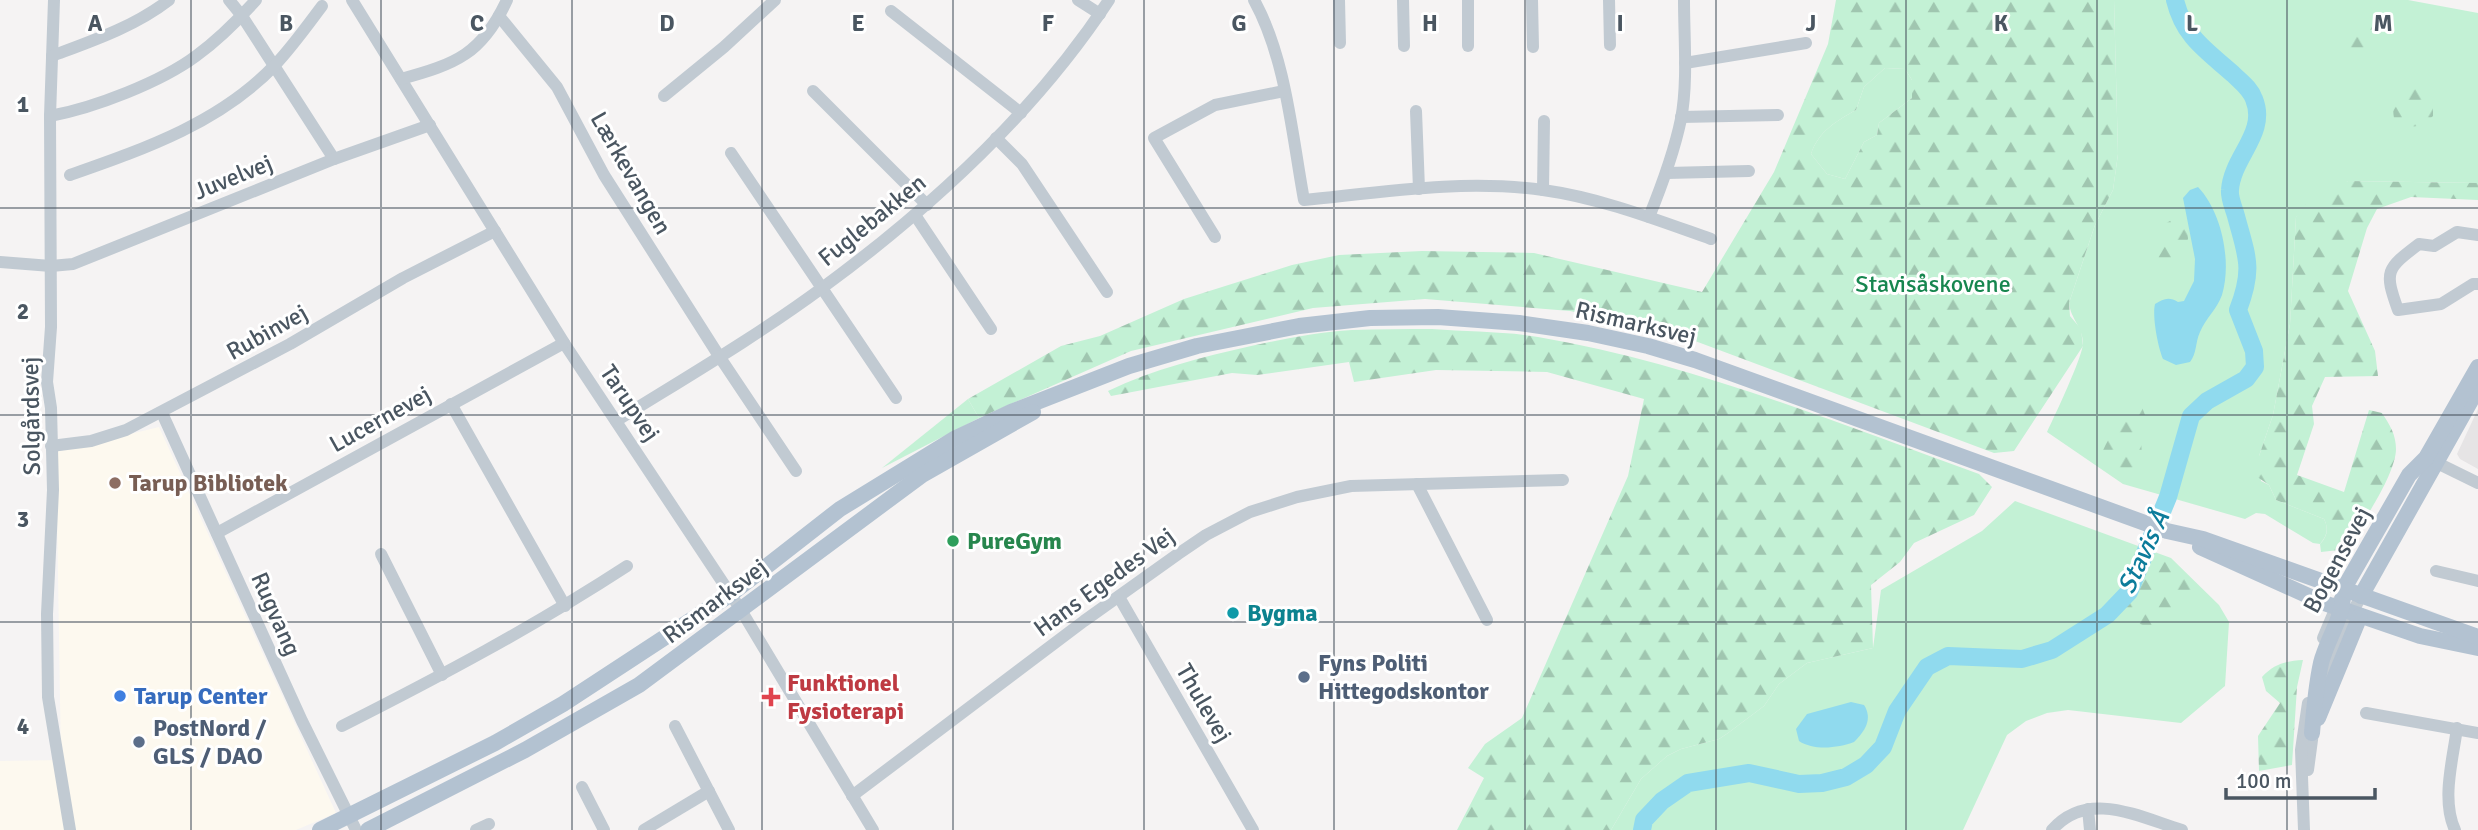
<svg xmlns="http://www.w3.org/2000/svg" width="2478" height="830" font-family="Signika,sans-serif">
<defs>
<pattern id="forest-firs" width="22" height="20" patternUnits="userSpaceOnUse" patternTransform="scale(1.75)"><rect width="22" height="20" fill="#c3f1d5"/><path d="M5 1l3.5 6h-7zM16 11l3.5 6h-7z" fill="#a0c6b0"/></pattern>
</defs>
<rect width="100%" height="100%" fill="#f5f3f3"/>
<polygon fill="#fdf9ef" points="159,427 336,813 296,830 0,830 0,761 61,760 56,452"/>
<polygon fill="#e6e4e5" points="2478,409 2478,469 2460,459 2457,454"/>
<g fill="#c3f1d5">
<path d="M2114,0h294l70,13v170l-130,-2 -52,36 -6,107 -17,91 -14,41 2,25 8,4 7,15 48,19c5,10 3,17 -4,25l-7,-1 -48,-29 -9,-1 -11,6 -122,-35 -76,-52c8,-17 35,-74 36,-88 0,-17 -12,-24 -14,-41l26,-78 18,-35 5,-36z"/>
<path d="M1885,68l20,1 7,11v18l-33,25 -2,12 -13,7 -19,37 -18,-5 -16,-20c7,-22 25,-33 45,-44l8,-23z"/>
<polygon points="968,399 979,418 882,468"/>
<polygon points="2015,501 2171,558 2219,605 2229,622 2225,686 2181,723 2068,710 2047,713 2026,721 2007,735 1963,830 1611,830 1641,779 1667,756 1681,749 1719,739 1728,733 1764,706 1779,684 1807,663 1873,648 1881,590 1982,531"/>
</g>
<g fill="url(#forest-firs)" fill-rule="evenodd">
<path d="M1836,0h278l4,154 -5,36 -18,35 -26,78 1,13 11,13 2,17 -69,105 -20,2 -315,-118 -109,-24 -145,-12 -112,9 -182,43 -152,67 -11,-19 93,-53 39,-10 84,-37 108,-34 47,-10 83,-4 112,2 168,39 72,-120 54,-128zM1885,68l20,1 7,11v18l-33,25 -2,12 -13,7 -19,37 -18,-5 -16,-20c7,-22 25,-33 45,-44l8,-23z"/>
<path d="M2365,21c12,3 16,6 20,19 -23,40 -53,5 -31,-18z"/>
<path d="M2415,86l12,4 6,10v16c-14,13 -23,14 -39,2 -3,-18 2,-27 21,-32z"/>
<path d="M2348,181l130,2v17l-67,-3 -34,12 -10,19 -19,63 27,60 3,25 -53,1 -13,29 2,18 -17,51 47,17 25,-82 13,3c8,12 14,22 14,36 0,25 -38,86 -57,101l-18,2 -1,-8c7,-7 9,-15 4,-25l-48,-19 -7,-15 -13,-9 3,-20 14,-41 17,-91 6,-107 19,-24z"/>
<path d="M2179,218l8,8 1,13 -20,41 -11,-3 -8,-12c5,-21 7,-43 30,-47z"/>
<path d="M1432,329c35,3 72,2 106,8 152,26 297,85 441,137l13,13 -18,28 -60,28 -14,19 -29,23 2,63 -66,15 -28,21 -15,22 -36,27 -9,6 -38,10 -14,7 -26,23 -30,51h-154l27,-52 -16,-10 17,-24 37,-26 106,-242 16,-77 -97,-27 -111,-2 -82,12 -5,-20 -92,13 -25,-2 -121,23 -3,-5c45,-22 95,-34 143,-45 33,-7 67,-14 101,-16 26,-1 53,-1 80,-1z"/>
<path d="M2129,399l11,3 5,13 -4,23 1,21 -7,17 -14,-1 -22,-14c3,-10 7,-17 12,-26 7,-13 7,-25 18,-36z"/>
<path d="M2145,553c24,5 39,17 54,36l-3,13 -23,19 -20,8 -18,-7 -11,-13z"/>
<path d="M2303,660l-6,27 -5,78 -33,6 -1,-35 22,-33 -14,-12 -4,-14c12,-13 23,-16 41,-17z"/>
</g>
<g fill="#90daee">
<path d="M2198,187c24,25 34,75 24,108 -5,14 -16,23 -22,37 -5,11 -3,21 -10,30l-14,3 -13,-6c-5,-12 -11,-42 -8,-55 8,-5 14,-8 23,-2l6,-1 10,-20 1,-22 -12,-61 7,-8z"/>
<path d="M1851,702l13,3c9,14 1,26 -10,37 -16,6 -40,9 -55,-1l-3,-12 11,-15z"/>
</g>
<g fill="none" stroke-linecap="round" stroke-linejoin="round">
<path stroke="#90daee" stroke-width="18" d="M1642,830l2,-10 18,-19 26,-18 61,-10 50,11 23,-1 24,-6 20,-12 17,-18 14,-36 30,-44 21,-11 74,3 30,-9 55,-35 22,-23 39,-95 23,-81 16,-15 39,-22 9,-12 -1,-16 -16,-41c16,-42 9,-53 -2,-94 -2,-8 -7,-18 -6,-26 2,-33 38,-57 24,-91 -4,-11 -13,-17 -21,-25 -27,-24 -49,-37 -58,-74"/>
<g stroke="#c1cad2" stroke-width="12">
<polyline points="54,0 50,116 51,327 47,382 51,408 53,490 47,614 48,697 70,830"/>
<polyline points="229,0 242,16 334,159"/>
<polyline points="352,0 564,343 741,610 873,830"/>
<polyline points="1078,0 1100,14"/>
<path d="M1254,0c32,58 38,135 50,200 79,-8 160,-21 239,-10 58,8 114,30 168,49"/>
<polyline points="1339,0 1340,43"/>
<polyline points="1403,0 1404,46"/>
<polyline points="1468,0 1468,46"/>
<polyline points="1532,0 1533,47"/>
<polyline points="1609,0 1610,45"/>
<polyline points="891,11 1021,113"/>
<polyline points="499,16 557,87 604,175 719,356 796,471"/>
<path d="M52,56c40,-15 82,-29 117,-56"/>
<polyline points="1685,63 1806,43"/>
<path d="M401,79c55,-15 81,-25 106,-79"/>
<polyline points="813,91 927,205"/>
<polyline points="664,96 724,47 775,0"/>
<polyline points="1416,111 1419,189"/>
<path d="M50,116c44,-8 111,-34 146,-60 22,-16 42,-36 60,-56"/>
<polyline points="1681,117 1778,115"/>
<polyline points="996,138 1022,164 1107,292"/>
<polyline points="731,153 896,398"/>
<polyline points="1667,173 1749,171"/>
<path d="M70,175c74,-26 150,-52 205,-110 17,-18 32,-39 47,-59"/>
<polyline points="1543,190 1544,121"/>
<polyline points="915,215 991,329"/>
<path d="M1649,217c13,-32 25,-64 32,-98 7,-36 3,-81 3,-119"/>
<path d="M2478,235l-21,-3 -23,14 -15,-2c-33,25 -35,27 -21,66l43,-6 32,-20h5"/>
<polyline points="1215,237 1154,138 1215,105 1284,91"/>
<polyline points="0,262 51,266 73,264 334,159 430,125"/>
<polyline points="451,404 565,606"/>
<polyline points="162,413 302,721 356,830"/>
<path d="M616,421c69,-43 141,-85 206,-133 109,-80 212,-174 287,-288"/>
<polyline points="51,446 91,441 126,430 290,344 403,278 495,231"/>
<polyline points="2429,459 2478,483"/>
<polyline points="1417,484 1487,620"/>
<polyline points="217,533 564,343"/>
<polyline points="381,554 442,675"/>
<polyline points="2436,571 2478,581"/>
<polyline points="1119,597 1253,830"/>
<polyline points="2323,638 2339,600"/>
<polyline points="2324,684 2346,625 2361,596"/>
<polyline points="2366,713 2478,733"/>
<path d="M342,726c97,-49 193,-100 285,-160"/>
<polyline points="675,726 729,830"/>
<polyline points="2308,770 2314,725"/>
<polyline points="582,787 604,830"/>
<polyline points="852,796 1084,621 1178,554 1206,535 1250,512 1297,497 1351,486 1563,480"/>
<polyline points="2088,809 2090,830"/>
<polyline points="476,830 489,824"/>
<polyline points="644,830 709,791"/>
<path d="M2052,830c36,-41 87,-13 130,0"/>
<polyline points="2304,830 2301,750 2308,703"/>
<path d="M2455,830c-14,-30 -2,-71 2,-102"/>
</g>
<g stroke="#b3c2d1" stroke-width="16">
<polyline points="2200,547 2324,603 2420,636 2478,648"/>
<polyline points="2361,596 2478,388"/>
<polyline points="2318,718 2360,616"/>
<path d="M2312,733c2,-24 4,-47 9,-70 6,-24 24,-48 22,-73l66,-115 17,-17 52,-91"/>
<polyline points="320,830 495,743 563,704 731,594 840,509 954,439 1011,412 1129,366 1197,346 1299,326 1370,318 1438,317 1519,323 1588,333 1648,346 1695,360 2167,531 2203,539 2478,637"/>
<polyline points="368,830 525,750 639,685 922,475 1033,412"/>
</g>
</g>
<path fill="none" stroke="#4a5661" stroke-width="2" stroke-opacity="0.55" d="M191,0v830M381,0v830M572,0v830M762,0v830M953,0v830M1144,0v830M1334,0v830M1525,0v830M1716,0v830M1906,0v830M2097,0v830M2287,0v830M0,208h2478M0,415h2478M0,622h2478"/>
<circle fill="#8d6e63" stroke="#fff" stroke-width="2.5" cx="115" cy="483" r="7"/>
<circle fill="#2e9e5b" stroke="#fff" stroke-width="2.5" cx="953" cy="541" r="7"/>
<circle fill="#0f9aa8" stroke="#fff" stroke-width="2.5" cx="1233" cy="613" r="7"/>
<g fill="#5c6f8a" stroke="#fff" stroke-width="2.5">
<circle cx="1304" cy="677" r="7"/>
<circle cx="139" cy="742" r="7"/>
</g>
<circle fill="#3f7fe0" stroke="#fff" stroke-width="2.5" cx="120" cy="696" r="7"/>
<path fill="#e0444e" stroke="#fff" stroke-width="2.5" d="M767.5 686.5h7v7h7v7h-7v7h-7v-7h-7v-7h7z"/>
<g text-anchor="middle" stroke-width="6" stroke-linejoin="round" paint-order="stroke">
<g font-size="24" fill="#4a5661" stroke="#fff">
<text transform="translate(631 173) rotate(60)" y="8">Lærkevangen</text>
<text transform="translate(233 177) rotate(-22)" y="8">Juvelvej</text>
<text transform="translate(872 220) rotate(-39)" y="8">Fuglebakken</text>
<text transform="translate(1636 323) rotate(13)" y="8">Rismarksvej</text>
<text transform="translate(267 332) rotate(-29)" y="8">Rubinvej</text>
<text transform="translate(630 403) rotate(56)" y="8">Tarupvej</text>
<text transform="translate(31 416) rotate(-91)" y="8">Solgårdsvej</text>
<text transform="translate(380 419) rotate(-29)" y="8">Lucernevej</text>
<text transform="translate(2337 560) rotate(-62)" y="8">Bogensevej</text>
<text transform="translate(1104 582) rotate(-36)" y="8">Hans Egedes Vej</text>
<text transform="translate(715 601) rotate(-37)" y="8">Rismarksvej</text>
<text transform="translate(276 614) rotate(66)" y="8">Rugvang</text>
<text transform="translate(1204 703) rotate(60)" y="8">Thulevej</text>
</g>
<g font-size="24" fill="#17864f" stroke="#fff">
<text x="1933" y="292">Stavisåskovene</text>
</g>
<g font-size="24" font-weight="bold" fill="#785e54" stroke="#fff" text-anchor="start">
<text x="129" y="491">Tarup Bibliotek</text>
</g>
<g font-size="24" font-weight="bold" fill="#27864d" stroke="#fff" text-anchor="start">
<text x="967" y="549">PureGym</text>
</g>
<g font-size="24" font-weight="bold" fill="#0d838f" stroke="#fff" text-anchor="start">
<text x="1247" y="621">Bygma</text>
</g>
<g font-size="24" font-weight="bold" fill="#4e5e75" stroke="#fff" text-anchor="start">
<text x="1318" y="671">Fyns Politi<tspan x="1318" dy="28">Hittegodskontor</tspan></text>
<text x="153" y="736">PostNord /<tspan x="153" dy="28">GLS / DAO</tspan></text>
</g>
<g font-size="24" font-weight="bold" fill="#be3a42" stroke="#fff" text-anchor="start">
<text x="787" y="691">Funktionel<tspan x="787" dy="28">Fysioterapi</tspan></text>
</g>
<g font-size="24" font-weight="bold" fill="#366cbe" stroke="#fff" text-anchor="start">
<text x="134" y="704">Tarup Center</text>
</g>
<g font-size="26" font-style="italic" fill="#0c7c9b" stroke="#fff">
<text transform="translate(2143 552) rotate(-65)" y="9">Stavis Å</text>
</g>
</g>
<g font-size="23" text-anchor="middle" font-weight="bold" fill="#4a5661" stroke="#fff" stroke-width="6" stroke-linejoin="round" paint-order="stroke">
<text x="95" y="31">A</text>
<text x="286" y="31">B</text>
<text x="477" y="31">C</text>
<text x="667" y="31">D</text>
<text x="858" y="31">E</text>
<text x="1048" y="31">F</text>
<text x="1239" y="31">G</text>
<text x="1430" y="31">H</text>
<text x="1620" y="31">I</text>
<text x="1811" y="31">J</text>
<text x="2001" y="31">K</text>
<text x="2192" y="31">L</text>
<text x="2383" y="31">M</text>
<text x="23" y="112">1</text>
<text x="23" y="319">2</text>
<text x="23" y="527">3</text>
<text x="23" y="734">4</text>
</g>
<path d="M2226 788v10h149v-10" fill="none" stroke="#4a5661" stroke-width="3.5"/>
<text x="2236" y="788" font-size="21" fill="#4a5661" stroke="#ffffff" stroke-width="5" paint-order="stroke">100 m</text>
</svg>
